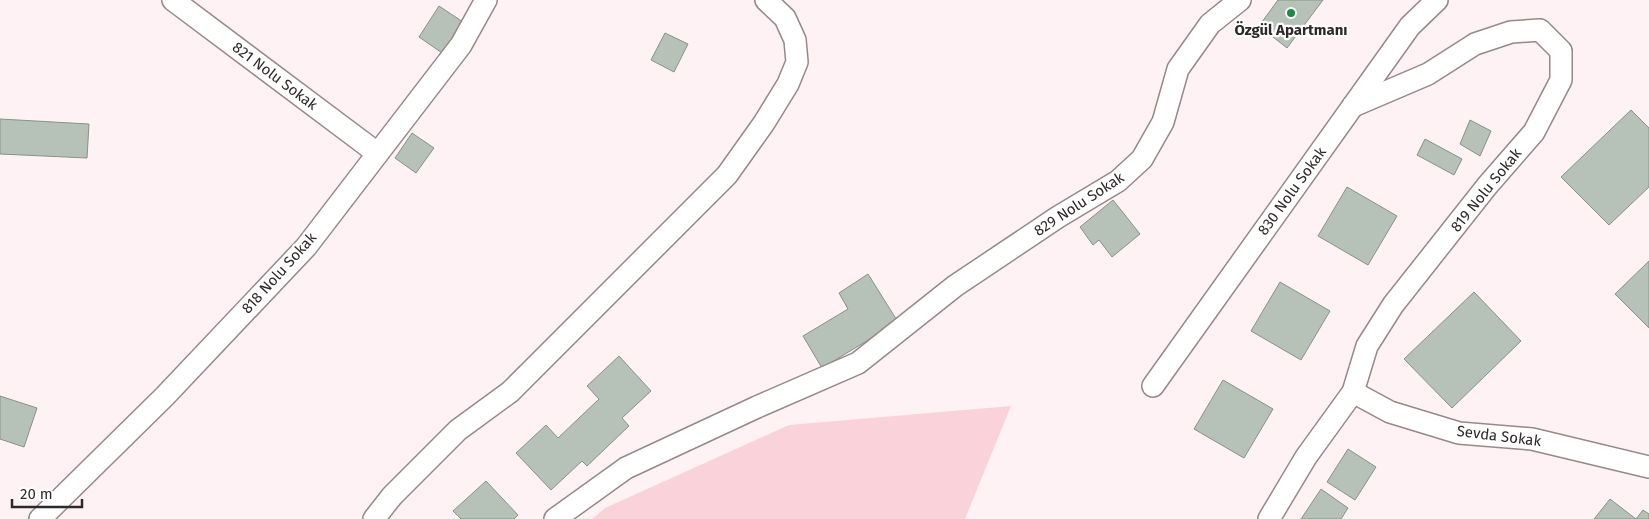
<svg xmlns="http://www.w3.org/2000/svg" width="1649" height="519" font-family="'Fira Sans',sans-serif">
<rect width="100%" height="100%" fill="#fff2f4"/>
<polygon fill="#fad3da" points="1011,406 965,519 592,519 605,508 789,425"/>
<g fill="#b6c2b8" stroke="#879288">
<polygon points="1278,0 1323,0 1287,48 1259,26"/>
<polygon points="439,6 466,24 445,55 419,37"/>
<polygon points="665,33 688,44 674,72 651,60"/>
<polygon points="1631,110 1649,128 1649,187 1609,225 1561,177"/>
<polygon points="0,119 89,124 87,158 0,154"/>
<polygon points="1470,120 1491,131 1480,156 1460,144"/>
<polygon points="412,133 434,148 416,173 395,158"/>
<polygon points="1425,139 1462,159 1454,175 1417,155"/>
<polygon points="1347,187 1397,216 1368,265 1318,236"/>
<polygon points="1113,200 1140,234 1112,257 1099,240 1093,245 1080,227"/>
<polygon points="1649,261 1649,328 1615,294"/>
<polygon points="868,274 898,322 822,368 803,336 848,309 839,293"/>
<polygon points="1280,282 1330,311 1301,360 1251,331"/>
<polygon points="1474,292 1521,341 1452,408 1404,359"/>
<polygon points="619,356 651,391 622,418 629,426 587,466 582,461 551,490 516,453 546,425 558,438 599,399 587,386"/>
<polygon points="1223,380 1273,409 1244,458 1194,429"/>
<polygon points="0,396 37,408 24,447 0,439"/>
<polygon points="1348,449 1376,467 1355,500 1327,482"/>
<polygon points="486,481 518,515 514,519 461,519 453,511"/>
<polygon points="1321,489 1348,508 1341,519 1301,519"/>
<polygon points="1610,499 1636,519 1643,510 1649,514 1649,519 1594,519"/>
</g>
<g fill="none" stroke-linecap="round" stroke-linejoin="round">
<g stroke="#97888a" stroke-width="24">
<g id="minor">
<polyline points="173,0 377,153"/>
<polyline points="1153,386 1410,26 1437,0"/>
<polyline points="1353,392 1390,412 1459,433 1532,439 1649,467"/>
<polyline points="40,519 165,396 306,247 461,45 486,0"/>
<polyline points="374,519 392,496 458,430 510,392 727,175 764,123 788,84 797,62 795,40 785,18 766,0"/>
<polyline points="555,519 626,468 757,407 858,363 955,286 1058,217 1118,181 1142,159 1163,122 1178,69 1210,24 1240,0"/>
<polyline points="1269,519 1306,457 1353,392 1367,346 1393,305 1487,186 1534,132 1561,80 1561,51 1540,30 1511,32 1475,44 1428,74 1353,106"/>
</g>
</g>
<use href="#minor" stroke="#fff" stroke-width="21"/>
</g>
<circle fill="#1e8b42" stroke="#fff" stroke-width="2" cx="1291" cy="13" r="5"/>
<g text-anchor="middle" stroke-width="4.5" stroke-linejoin="round" paint-order="stroke">
<g font-size="15" font-weight="bold" fill="#2e2829" stroke="#fff">
<text x="1291" y="35">Özgül Apartmanı</text>
</g>
<g font-size="15" fill="#2e2829" stroke="#fff">
<text transform="translate(275 76) rotate(37)" y="5">821 Nolu Sokak</text>
<text transform="translate(1486 190) rotate(-51)" y="5">819 Nolu Sokak</text>
<text transform="translate(1292 191) rotate(-54)" y="5">830 Nolu Sokak</text>
<text transform="translate(1079 204) rotate(-33)" y="5">829 Nolu Sokak</text>
<text transform="translate(279 273) rotate(-48)" y="5">818 Nolu Sokak</text>
<text transform="translate(1499 436) rotate(7)" y="5">Sevda Sokak</text>
</g>
</g>
<path d="M12 499v8h70v-8" fill="none" stroke="#2e2829" stroke-width="2.5"/>
<text x="20" y="499" font-size="15" fill="#2e2829" stroke="#ffffff" stroke-width="4" paint-order="stroke">20 m</text>
</svg>
